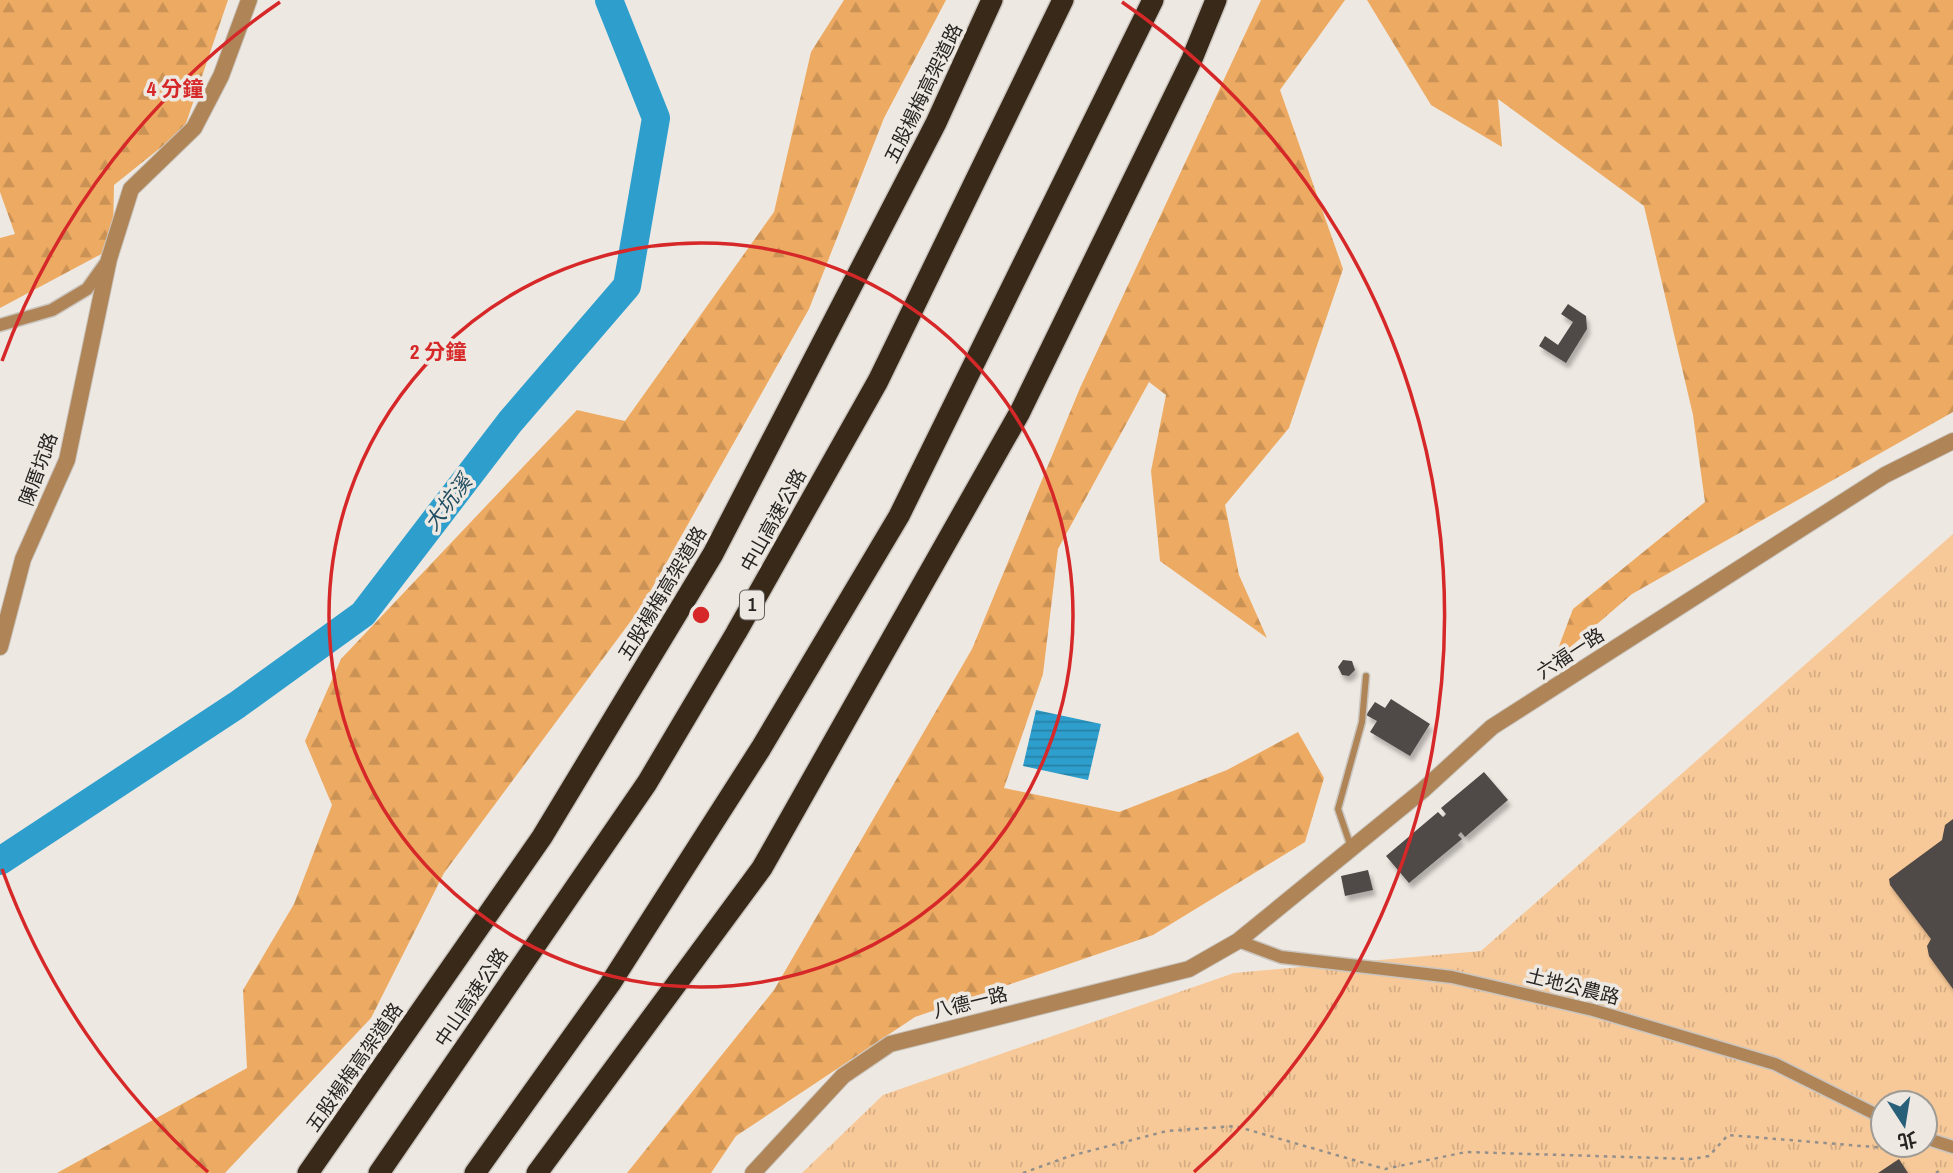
<svg xmlns="http://www.w3.org/2000/svg" width="1953" height="1173" font-family="'Archivo Narrow','Noto Sans TC',sans-serif">
<defs>
<pattern id="grass-tufts" width="24" height="20" patternUnits="userSpaceOnUse" patternTransform="scale(1.75)"><rect width="24" height="20" fill="#f8c998"/><path d="M3 7l-1-3M5 7V3M7 7l1-3M15 17l-1-3M17 17v-4M19 17l1-3" fill="none" stroke="#d4ac83"/></pattern>
<pattern id="forest-firs" width="22" height="20" patternUnits="userSpaceOnUse" patternTransform="scale(1.75)"><rect width="22" height="20" fill="#edaa62"/><path d="M5 1l3.5 6h-7zM16 11l3.5 6h-7z" fill="#cb9255"/></pattern>
<pattern id="water-rules" width="6" height="5" patternUnits="userSpaceOnUse" patternTransform="scale(1.75)"><rect width="6" height="5" fill="#2e9fcd"/><path d="M0 2.5h6" fill="none" stroke="#2781a6"/></pattern>
<filter id="shadow"><feDropShadow dx="3" dy="5.5" stdDeviation="2" flood-color="#0004"/></filter>
</defs>
<rect width="100%" height="100%" fill="#eee8e2"/>
<path fill="url(#grass-tufts)" fill-rule="evenodd" d="M1953,534v639h-1151l81,-78 351,-122 247,-22zM1883,1103h42v42h-42z"/>
<g fill="url(#forest-firs)">
<polygon points="0,0 228,0 184,129 114,185 113,233 107,251 0,308 0,238 15,234 0,192"/>
<polygon points="844,0 946,0 884,118 809,309 642,606 444,873 371,1018 225,1173 57,1173 247,1068 243,990 294,904 332,805 305,741 341,659 577,410 625,421 774,212 811,52"/>
<polygon points="1261,0 1345,0 1280,90 1343,269 1289,428 1225,505 1239,575 1267,638 1160,561 1151,471 1166,395 1149,382 1058,549 1043,674 1004,788 1119,812 1227,770 1298,732 1324,778 1305,842 1153,935 915,1017 736,1136 711,1173 627,1173 774,990 972,649 1080,388"/>
<polygon points="1367,0 1953,0 1953,412 1632,594 1553,662 1573,609 1705,502 1693,415 1644,206 1498,99 1502,147 1431,105"/>
</g>
<polygon fill="url(#water-rules)" points="1036,710 1101,724 1088,780 1023,766"/>
<g fill="none" stroke-linecap="round" stroke-linejoin="round">
<polyline stroke="#2e9fcd" stroke-width="28" points="0,861 237,705 363,614 510,422 627,286 656,118 609,0"/>
</g>
<g fill="#4f4a46" filter="url(#shadow)">
<polygon points="1568,304 1586,316 1587,329 1566,363 1539,346 1545,336 1558,345 1573,322 1561,314"/>
<polygon points="1343,660 1352,661 1355,670 1349,676 1342,675 1338,667"/>
<polygon points="1391,699 1430,724 1410,756 1370,732 1377,721 1366,715 1375,702 1385,708"/>
<polygon points="1484,772 1508,800 1465,837 1461,832 1458,835 1462,839 1409,883 1386,856 1438,812 1443,817 1446,814 1441,808"/>
<polygon points="1953,819 1953,989 1929,956 1927,946 1931,939 1890,885 1889,879 1942,840 1945,825"/>
<polygon points="1368,870 1373,890 1345,896 1341,876"/>
<polygon points="1899,1159 1908,1173 1878,1173"/>
</g>
<g fill="none" stroke-linecap="round" stroke-linejoin="round">
<g stroke="#cac5bf" stroke-width="9">
<polyline id="service" points="1351,847 1338,809 1362,722 1366,676"/>
</g>
<g stroke="#cac5bf" stroke-width="15">
<g id="minor">
<polyline points="0,325 52,310 87,289 107,261"/>
<polyline points="1238,941 1281,957 1452,977 1593,1010 1775,1064 1883,1118"/>
<polyline points="1925,1138 1953,1147"/>
</g>
</g>
<g stroke="#cac5bf" stroke-width="18">
<g id="tertiary">
<polyline points="0,647 23,559 67,460 109,259 131,189 194,128 221,76 249,0"/>
<polyline points="753,1173 843,1076 890,1044 1189,969 1238,941 1423,790 1492,727 1885,475 1953,441"/>
</g>
</g>
<g stroke="#cac5bf" stroke-width="24">
<g id="motorway">
<polyline points="308,1173 542,837 713,554 936,123 992,0"/>
<polyline points="379,1173 647,783 736,633 878,381 1063,0"/>
<polyline points="475,1173 610,984 761,748 899,516 1153,0"/>
<polyline points="537,1173 762,868 1020,412 1192,59 1216,0"/>
</g>
</g>
<g stroke="#938f8b" stroke-width="2.5" stroke-dasharray="3.5 5" stroke-linecap="butt">
<polyline points="1023,1173 1070,1156 1167,1131 1235,1126 1385,1169 1466,1152 1691,1159 1709,1156 1728,1135 1886,1148"/>
<polyline points="1936,1173 1940,1170"/>
</g>
<use href="#service" stroke="#af8558" stroke-width="6"/>
<use href="#minor" stroke="#af8558" stroke-width="12"/>
<use href="#tertiary" stroke="#af8558" stroke-width="16"/>
<use href="#motorway" stroke="#392919" stroke-width="21"/>
</g>
<g fill="none" stroke="#d62828" stroke-width="3.5">
<circle cx="701" cy="615" r="372"/>
<path d="M208 1172A744 744 0 0 1 2 869M2 361A744 744 0 0 1 280 2M1122 2A744 744 0 0 1 1194 1172"/>
</g>
<g text-anchor="middle" stroke-width="7" stroke-linejoin="round" paint-order="stroke">
<rect fill="#eee8e2" stroke="#625f5c" stroke-width="2" x="740" y="590.5" width="24" height="29" rx="5"/>
<g font-size="18" font-weight="bold" fill="#262422">
<text x="752" y="611">1</text>
</g>
<g font-size="19" fill="#262422" stroke="#eee8e2">
<text transform="translate(923 93) rotate(-64)" y="7">五股楊梅高架道路</text>
<text transform="translate(38 469) rotate(-70)" y="7">陳厝坑路</text>
<text transform="translate(773 520) rotate(-61)" y="7">中山高速公路</text>
<text transform="translate(662 593) rotate(-59)" y="7">五股楊梅高架道路</text>
<text transform="translate(1570 653) rotate(-33)" y="7">六福一路</text>
<text transform="translate(1573 986) rotate(14)" y="7">土地公農路</text>
<text transform="translate(471 997) rotate(-56)" y="7">中山高速公路</text>
<text transform="translate(970 1002) rotate(-14)" y="7">八德一路</text>
<text transform="translate(354 1067) rotate(-55)" y="7">五股楊梅高架道路</text>
</g>
<g font-size="21" font-style="italic" fill="#214e62" stroke="#eee8e2">
<text transform="translate(448 503) rotate(-53)" y="7">大坑溪</text>
</g>
</g>
<circle cx="701" cy="615" r="10" fill="#d62828" stroke="#eee8e2" stroke-width="3.5"/>
<g font-size="21" text-anchor="middle" font-weight="bold" fill="#d62828" stroke="#eee8e2" stroke-width="7" stroke-linejoin="round" paint-order="stroke">
<text x="175" y="96">4 分鐘</text>
<text x="438" y="359">2 分鐘</text>
</g>
<g transform="translate(1904 1124) rotate(168)"><circle r="33" fill="#eee8e2" stroke="#9e9a95" stroke-width="2"/>
<path d="M0-5L12 26L0 18L-12 26Z" fill="#28607a"/>
<text y="-10" font-size="19" font-weight="bold" text-anchor="middle" fill="#262422">北</text>
</g>
</svg>
